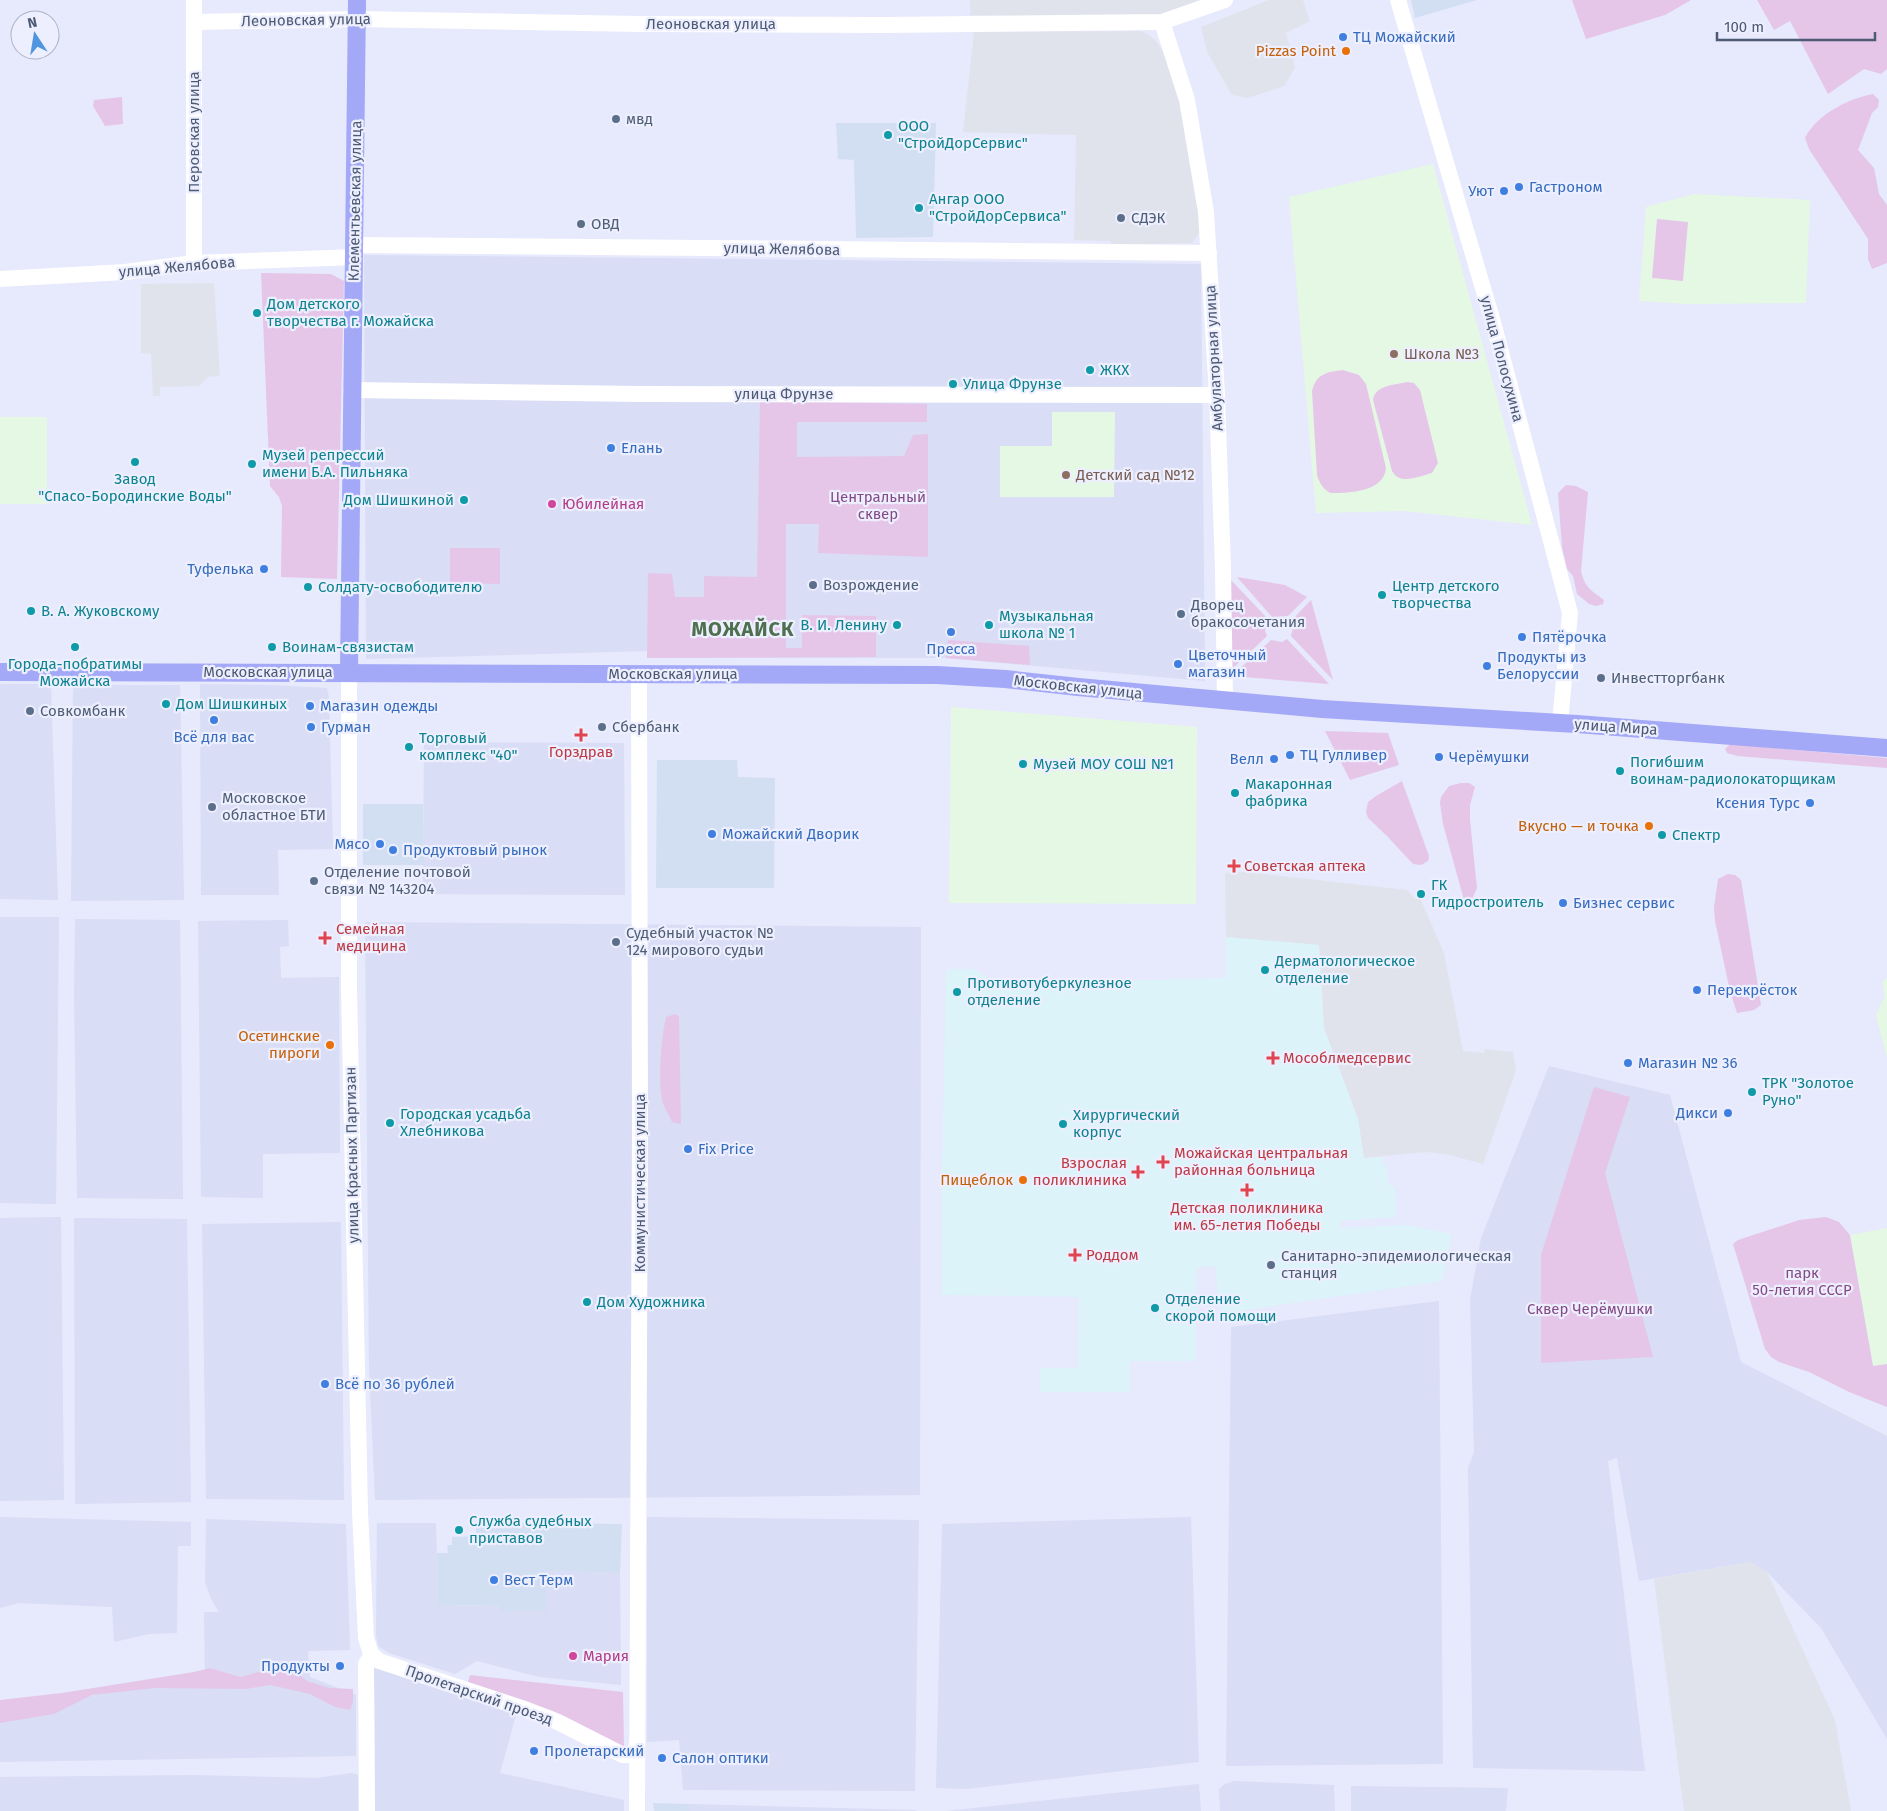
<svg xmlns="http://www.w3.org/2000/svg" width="1887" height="1811" font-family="'Fira Sans',sans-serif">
<rect width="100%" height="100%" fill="#e7e9fc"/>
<g fill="#d9ddf5">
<polygon points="364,255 1201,264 1205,681 946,658 647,658 647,651 366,659"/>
<polygon points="0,684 51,684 58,900 0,899"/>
<polygon points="200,684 271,685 327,688 329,698 333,849 278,850 279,895 201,895"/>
<polygon points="73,685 180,685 184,900 71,901"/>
<polygon points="424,742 624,743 625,895 423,894"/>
<polygon points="0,917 59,917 56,1204 0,1203"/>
<polygon points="75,919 180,920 183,1199 77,1198 74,994"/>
<polygon points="288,920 289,946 280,947 281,978 339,977 340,1153 263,1154 263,1198 201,1197 198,921"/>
<polygon points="365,922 921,927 920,1495 375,1500 369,1366"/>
<polygon points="1549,1066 1670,1095 1741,1362 1887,1436 1887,1739 1821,1628 1767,1572 1750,1562 1639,1581 1617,1458 1608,1461 1645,1771 1473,1768 1468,1468 1474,1452 1470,1300 1481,1238"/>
<polygon points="61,1217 64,1500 0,1501 0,1218"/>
<polygon points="74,1218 187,1219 191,1502 75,1504"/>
<polygon points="341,1222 344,1500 206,1499 202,1224"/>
<polygon points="1439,1301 1443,1764 1226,1766 1231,1327"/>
<polygon points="0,1517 191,1522 191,1546 178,1546 177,1633 149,1634 114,1642 112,1607 19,1603 0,1608"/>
<polygon points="647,1517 919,1520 915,1791 683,1790 679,1740 647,1742"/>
<polygon points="1191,1517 1199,1762 967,1789 936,1788 942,1524"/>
<polygon points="206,1519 346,1524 350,1650 308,1651 310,1677 356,1695 356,1756 0,1762 0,1715 117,1690 205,1684 204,1612 219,1612 211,1599 205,1582"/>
<polygon points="377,1523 436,1523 438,1606 500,1605 500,1611 546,1611 546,1571 620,1573 621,1685 539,1677 477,1661 455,1674 389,1653 378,1646 376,1636"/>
<polygon points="374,1667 516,1715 500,1773 624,1800 624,1811 375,1811"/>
<polygon points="352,1773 358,1775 358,1811 0,1811 0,1777 194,1775 316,1778"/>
<polygon points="1234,1781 1334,1785 1335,1811 1220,1811 1219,1789 1225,1784"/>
<polygon points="1199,1784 1201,1811 946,1811"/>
<polygon points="1351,1786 1508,1788 1506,1811 1351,1811"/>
<polygon points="689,1804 916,1810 916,1811 689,1811"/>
</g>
<g fill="#d2dff3">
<polygon points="1411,0 1477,0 1415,18"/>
<polygon points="836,123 936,123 933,237 856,238 854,160 838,159"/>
<polygon points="657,760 737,760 738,777 775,778 774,888 656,888"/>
<polygon points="363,804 423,804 424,865 363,865"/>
<polygon points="476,1522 622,1524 620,1573 546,1571 546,1611 500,1611 499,1605 438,1606 437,1553 448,1553 447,1545 452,1545 452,1537 476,1536"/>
<polygon points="653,1803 689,1804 689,1811 654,1811"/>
</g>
<g fill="#e1e3ec">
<polygon points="970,0 1201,0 1160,15 1017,16 970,15"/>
<polygon points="1269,0 1303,0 1310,21 1286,33 1295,68 1284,86 1248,98 1232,95 1207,52 1201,27"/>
<polygon points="1141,31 1149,35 1156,41 1163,51 1184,110 1198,201 1200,232 1192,243 1111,245 1111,241 1074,240 1076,135 963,132 974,32"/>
<polygon points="214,283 220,376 208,377 199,386 160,387 160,396 153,396 151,354 141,353 141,284"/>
<polygon points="1245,872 1407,890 1415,899 1420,898 1444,953 1463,1051 1484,1053 1485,1049 1513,1052 1516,1070 1483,1164 1446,1154 1426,1152 1364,1158 1358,1119 1324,1028 1319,945 1226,937 1225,873"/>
<polygon points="1750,1562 1767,1572 1835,1720 1851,1811 1684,1811 1654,1579"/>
</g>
<g fill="#e5f8e4">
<polygon points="1433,164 1532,525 1405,511 1316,513 1289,197"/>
<polygon points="1694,194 1810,200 1806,303 1687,304 1639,301 1646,207"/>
<polygon points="1052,412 1115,412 1114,497 1000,497 1000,446 1052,446"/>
<rect x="0" y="417" width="47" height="87"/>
<polygon points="951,707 1197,727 1196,904 949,903"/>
<polygon points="1887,978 1887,1058 1876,1015 1885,996 1882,982"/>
<polygon points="1887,1228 1887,1364 1873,1367 1850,1235"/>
</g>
<polygon fill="#dbf3f9" points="1226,937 1319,945 1324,1028 1358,1119 1364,1158 1383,1157 1383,1166 1387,1166 1388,1184 1395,1187 1396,1217 1340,1221 1340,1228 1408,1225 1452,1234 1442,1281 1220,1314 1215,1266 1197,1267 1196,1361 1130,1361 1130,1392 1040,1392 1040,1368 1078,1368 1079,1297 942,1295 942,1165 946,969 973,969 999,984 1226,978"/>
<g fill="#e5c6e9">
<polygon points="1572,0 1691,0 1665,15 1586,39"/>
<polygon points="1757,0 1887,0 1887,69 1881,74 1864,69 1828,94 1790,21 1774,30"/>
<path d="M1873,94l6,6 -1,7 -6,6 -14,37 16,18 5,26 8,11v58l-15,6 -4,-10v-20l-59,-90 -4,-11c12,-24 43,-39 68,-44z"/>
<polygon points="122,97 123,124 105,126 93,106 94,100"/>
<polygon points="1657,219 1688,222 1683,281 1652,278"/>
<polygon points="261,273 331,274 344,281 337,579 281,577 282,506 279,497 270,486"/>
<path d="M1343,370l16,5 7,9 20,84c-2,24 -37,25 -55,25 -8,-3 -12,-11 -14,-18l-5,-84c4,-17 14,-19 31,-21z"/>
<path d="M1407,382l7,1 6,7 18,73 -6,10c-13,3 -32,13 -40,-2l-19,-71c2,-15 22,-15 34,-18z"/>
<polygon points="760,401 927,404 927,422 797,422 797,457 904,456 913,435 928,434 928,557 818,553 819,524 786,524 786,648 802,648 802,615 876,616 876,657 647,658 648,573 672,574 675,597 704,597 704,576 757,577"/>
<path d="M1566,485l10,1 12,6 -7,79c4,17 10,19 23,29l-1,4 -7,2 -7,-2 -12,-10 -4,-18 -6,-7 -5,-22 -4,-54z"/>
<polygon points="450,548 500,548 500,584 450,583"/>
<polygon points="1237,577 1285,585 1307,597 1288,616 1272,617"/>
<polygon points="1229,578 1268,619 1265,631 1267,636 1232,669"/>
<polygon points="1311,600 1333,680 1291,636 1293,628 1292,620"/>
<polygon points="1287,639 1329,684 1232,676 1271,640 1282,642"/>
<polygon points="948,640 1029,646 1030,665 946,658"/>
<polygon points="1325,731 1388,733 1399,765 1350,780"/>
<polygon points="1730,744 1887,758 1887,768 1737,756 1727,753 1725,749"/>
<polygon points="1402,781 1429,856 1428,861 1421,865 1413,864 1387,836 1368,818 1366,812 1368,802 1376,796"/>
<polygon points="1461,783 1469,783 1475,787 1470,805 1470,820 1477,888 1472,899 1464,900 1443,824 1440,803 1441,797 1449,786"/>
<polygon points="1728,874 1735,875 1741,880 1761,1005 1754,1010 1737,1013 1730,991 1715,921 1714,907 1718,879"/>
<path d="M675,1014l4,2 2,108 -9,-2c-3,-7 -8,-15 -10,-22 -4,-22 -1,-61 4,-83z"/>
<polygon points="1594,1087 1630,1097 1605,1173 1653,1357 1541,1363 1541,1255"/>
<polygon points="1826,1217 1839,1222 1850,1235 1873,1366 1887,1364 1887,1407 1849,1392 1809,1372 1779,1362 1771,1357 1765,1349 1733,1244 1738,1240 1799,1220"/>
<polygon points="210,1668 240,1677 259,1672 280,1669 294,1671 307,1681 330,1688 353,1689 353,1702 350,1710 335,1707 310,1694 270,1685 246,1689 155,1688 92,1695 54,1714 0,1723 0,1700 62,1693 194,1672"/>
<polygon points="470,1675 623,1692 624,1747 553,1711 468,1682"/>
</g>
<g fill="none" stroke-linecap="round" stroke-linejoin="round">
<g stroke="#fff" stroke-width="16">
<polyline points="194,0 194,263"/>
<polyline points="1398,0 1493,322 1570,613 1560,723"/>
<polyline points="194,22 357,19 641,24 884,25 1162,22 1225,0"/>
<polyline points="1162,22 1187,100 1206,212 1217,395 1223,569 1225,701"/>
<path d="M355,245c285,0 569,7 854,8"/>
<polyline points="0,279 125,272 194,263 355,257"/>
<polyline points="351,390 640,394 1217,395"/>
<polyline points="349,672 349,988 360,1511 366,1638 371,1654 379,1661 522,1708 558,1722 623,1755 631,1755 635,1752 637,1744"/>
<polyline points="367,1811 366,1664 369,1659 374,1658"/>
<polyline points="637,1811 640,1126 639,675"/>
</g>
<g stroke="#a3a8f7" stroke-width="18">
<polyline points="0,672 937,675 1005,679 1078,687 1322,709 1577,724 1887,748"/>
<polyline points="349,672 357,0"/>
</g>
</g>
<g fill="#3f7fe0" stroke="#edeffe" stroke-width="2">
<circle cx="1343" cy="37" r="5"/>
<circle cx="1519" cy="187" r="5"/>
<circle cx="1504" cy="191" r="5"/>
<circle cx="611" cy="448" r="5"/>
<circle cx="264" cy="569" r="5"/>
<circle cx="951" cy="632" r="5"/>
<circle cx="1522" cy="637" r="5"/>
<circle cx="1178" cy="664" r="5"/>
<circle cx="1487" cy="666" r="5"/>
<circle cx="310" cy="706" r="5"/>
<circle cx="214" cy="720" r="5"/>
<circle cx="311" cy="727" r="5"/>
<circle cx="1290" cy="755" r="5"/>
<circle cx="1439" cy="757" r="5"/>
<circle cx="1274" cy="759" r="5"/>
<circle cx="1810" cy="803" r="5"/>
<circle cx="712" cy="834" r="5"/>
<circle cx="380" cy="844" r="5"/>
<circle cx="393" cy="850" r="5"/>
<circle cx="1563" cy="903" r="5"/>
<circle cx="1697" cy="990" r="5"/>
<circle cx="1628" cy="1063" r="5"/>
<circle cx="1728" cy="1113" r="5"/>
<circle cx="688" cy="1149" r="5"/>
<circle cx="325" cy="1384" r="5"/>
<circle cx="494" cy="1580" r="5"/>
<circle cx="340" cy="1666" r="5"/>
<circle cx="534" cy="1751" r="5"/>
<circle cx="662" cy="1758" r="5"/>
</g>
<g fill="#e8710a" stroke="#edeffe" stroke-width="2">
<circle cx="1346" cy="51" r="5"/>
<circle cx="1649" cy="826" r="5"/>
<circle cx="330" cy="1045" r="5"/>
<circle cx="1023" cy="1180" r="5"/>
</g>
<g fill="#5c6f8a" stroke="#edeffe" stroke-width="2">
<circle cx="616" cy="119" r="5"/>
<circle cx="1121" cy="218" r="5"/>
<circle cx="581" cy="224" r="5"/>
<circle cx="813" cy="585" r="5"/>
<circle cx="1181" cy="614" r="5"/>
<circle cx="1601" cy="678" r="5"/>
<circle cx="30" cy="711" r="5"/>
<circle cx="602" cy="727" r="5"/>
<circle cx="212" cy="807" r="5"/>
<circle cx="314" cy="881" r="5"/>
<circle cx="616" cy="942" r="5"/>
<circle cx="1271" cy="1265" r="5"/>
</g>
<g fill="#0f9aa8" stroke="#edeffe" stroke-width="2">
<circle cx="888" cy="135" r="5"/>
<circle cx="919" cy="208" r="5"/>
<circle cx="257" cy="313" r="5"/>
<circle cx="1090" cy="370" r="5"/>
<circle cx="953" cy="384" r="5"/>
<circle cx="135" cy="462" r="5"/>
<circle cx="252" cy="464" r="5"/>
<circle cx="464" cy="500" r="5"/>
<circle cx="308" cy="587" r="5"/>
<circle cx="1382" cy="595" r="5"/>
<circle cx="31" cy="611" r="5"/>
<circle cx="897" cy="625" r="5"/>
<circle cx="989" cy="625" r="5"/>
<circle cx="75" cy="647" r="5"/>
<circle cx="272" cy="647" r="5"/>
<circle cx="166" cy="704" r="5"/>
<circle cx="409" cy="747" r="5"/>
<circle cx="1023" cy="764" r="5"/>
<circle cx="1620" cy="771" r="5"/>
<circle cx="1235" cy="793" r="5"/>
<circle cx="1662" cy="835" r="5"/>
<circle cx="1421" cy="894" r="5"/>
<circle cx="1265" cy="970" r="5"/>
<circle cx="957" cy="992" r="5"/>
<circle cx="1752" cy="1092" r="5"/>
<circle cx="390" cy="1123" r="5"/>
<circle cx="1063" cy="1124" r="5"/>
<circle cx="587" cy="1302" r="5"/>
<circle cx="1155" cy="1308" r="5"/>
<circle cx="459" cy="1530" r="5"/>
</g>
<g fill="#8d6e63" stroke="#edeffe" stroke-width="2">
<circle cx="1394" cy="354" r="5"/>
<circle cx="1066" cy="475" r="5"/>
</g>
<g fill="#d1479c" stroke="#edeffe" stroke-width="2">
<circle cx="552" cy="504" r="5"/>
<circle cx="573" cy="1656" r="5"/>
</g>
<g fill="#e0444e" stroke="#edeffe" stroke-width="2">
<path d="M578.5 727.5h5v5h5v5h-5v5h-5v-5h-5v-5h5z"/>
<path d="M1231.5 858.5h5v5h5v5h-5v5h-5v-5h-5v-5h5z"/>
<path d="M322.5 930.5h5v5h5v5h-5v5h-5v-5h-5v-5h5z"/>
<path d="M1270.5 1050.5h5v5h5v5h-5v5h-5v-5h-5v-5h5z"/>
<path d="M1160.5 1154.5h5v5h5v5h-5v5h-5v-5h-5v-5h5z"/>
<path d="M1135.5 1164.5h5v5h5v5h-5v5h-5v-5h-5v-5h5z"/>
<path d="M1244.5 1182.5h5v5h5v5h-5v5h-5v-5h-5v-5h5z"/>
<path d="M1072.5 1247.5h5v5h5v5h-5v5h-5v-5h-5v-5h5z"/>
</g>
<g text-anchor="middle" stroke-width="4.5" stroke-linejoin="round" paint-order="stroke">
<g font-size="15" fill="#4c5a74" stroke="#edeffe">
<text transform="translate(306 20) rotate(-1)" y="5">Леоновская улица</text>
<text x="711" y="29">Леоновская улица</text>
<text transform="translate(194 132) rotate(-90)" y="5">Перовская улица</text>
<text transform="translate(355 201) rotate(-89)" y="5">Клементьевская улица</text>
<text transform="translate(782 249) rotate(1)" y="5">улица Желябова</text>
<text transform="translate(177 267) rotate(-5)" y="5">улица Желябова</text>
<text transform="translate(1214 358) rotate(-93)" y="5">Амбулаторная улица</text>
<text transform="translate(1502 359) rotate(75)" y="5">улица Полосухина</text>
<text x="784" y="399">улица Фрунзе</text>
<text x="268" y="677">Московская улица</text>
<text x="673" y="679">Московская улица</text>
<text transform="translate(1078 687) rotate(6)" y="5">Московская улица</text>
<text transform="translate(1616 727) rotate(4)" y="5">улица Мира</text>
<text transform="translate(352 1155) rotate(-91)" y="5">улица Красных Партизан</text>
<text transform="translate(640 1183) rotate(-90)" y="5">Коммунистическая улица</text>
<text transform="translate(479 1695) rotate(19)" y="5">Пролетарский проезд</text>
</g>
<g font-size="15" fill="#366cbe" stroke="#edeffe" text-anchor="start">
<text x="1353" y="42">ТЦ Можайский</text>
<text x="1529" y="192">Гастроном</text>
<text x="1494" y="196" text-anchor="end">Уют</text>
<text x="621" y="453">Елань</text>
<text x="254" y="574" text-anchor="end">Туфелька</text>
<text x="1532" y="642">Пятёрочка</text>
<text x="951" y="654" text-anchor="middle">Пресса</text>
<text x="1188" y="660">Цветочный<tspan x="1188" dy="17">магазин</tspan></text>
<text x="1497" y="662">Продукты из<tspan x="1497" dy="17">Белоруссии</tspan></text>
<text x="320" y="711">Магазин одежды</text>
<text x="321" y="732">Гурман</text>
<text x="214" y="742" text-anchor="middle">Всё для вас</text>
<text x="1300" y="760">ТЦ Гулливер</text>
<text x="1449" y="762">Черёмушки</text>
<text x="1264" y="764" text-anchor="end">Велл</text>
<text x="1800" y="808" text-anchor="end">Ксения Турс</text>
<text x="722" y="839">Можайский Дворик</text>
<text x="370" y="849" text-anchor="end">Мясо</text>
<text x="403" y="855">Продуктовый рынок</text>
<text x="1573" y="908">Бизнес сервис</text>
<text x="1707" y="995">Перекрёсток</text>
<text x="1638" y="1068">Магазин № 36</text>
<text x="1718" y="1118" text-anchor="end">Дикси</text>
<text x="698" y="1154">Fix Price</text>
<text x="335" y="1389">Всё по 36 рублей</text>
<text x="504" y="1585">Вест Терм</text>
<text x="330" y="1671" text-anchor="end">Продукты</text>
<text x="544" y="1756">Пролетарский</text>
<text x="672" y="1763">Салон оптики</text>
</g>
<g font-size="15" fill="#c56008" stroke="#edeffe" text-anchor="end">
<text x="1336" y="56">Pizzas Point</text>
<text x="1639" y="831">Вкусно — и точка</text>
<text x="320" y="1041">Осетинские<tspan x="320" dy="17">пироги</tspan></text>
<text x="1013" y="1185">Пищеблок</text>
</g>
<g font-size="15" fill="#4e5e75" stroke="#edeffe" text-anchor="start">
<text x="626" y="124">мвд</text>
<text x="1131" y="223">СДЭК</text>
<text x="591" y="229">ОВД</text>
<text x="823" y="590">Возрождение</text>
<text x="1191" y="610">Дворец<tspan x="1191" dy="17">бракосочетания</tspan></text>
<text x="1611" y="683">Инвестторгбанк</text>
<text x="40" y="716">Совкомбанк</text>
<text x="612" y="732">Сбербанк</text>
<text x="222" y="803">Московское<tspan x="222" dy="17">областное БТИ</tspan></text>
<text x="324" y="877">Отделение почтовой<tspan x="324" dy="17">связи № 143204</tspan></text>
<text x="626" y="938">Судебный участок №<tspan x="626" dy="17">124 мирового судьи</tspan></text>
<text x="1281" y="1261">Санитарно-эпидемиологическая<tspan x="1281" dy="17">станция</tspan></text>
</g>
<g font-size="15" fill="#0d838f" stroke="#edeffe" text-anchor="start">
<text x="898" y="131">ООО<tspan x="898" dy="17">"СтройДорСервис"</tspan></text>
<text x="929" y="204">Ангар ООО<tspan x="929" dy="17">"СтройДорСервиса"</tspan></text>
<text x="267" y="309">Дом детского<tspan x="267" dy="17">творчества г. Можайска</tspan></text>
<text x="1100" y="375">ЖКХ</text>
<text x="963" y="389">Улица Фрунзе</text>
<text x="262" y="460">Музей репрессий<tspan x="262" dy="17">имени Б.А. Пильняка</tspan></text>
<text x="135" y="484" text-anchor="middle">Завод<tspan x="135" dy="17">"Спасо-Бородинские Воды"</tspan></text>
<text x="454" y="505" text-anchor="end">Дом Шишкиной</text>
<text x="1392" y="591">Центр детского<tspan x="1392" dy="17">творчества</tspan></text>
<text x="318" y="592">Солдату-освободителю</text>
<text x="41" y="616">В. А. Жуковскому</text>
<text x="999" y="621">Музыкальная<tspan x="999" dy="17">школа № 1</tspan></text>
<text x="887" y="630" text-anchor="end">В. И. Ленину</text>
<text x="282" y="652">Воинам-связистам</text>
<text x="75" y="669" text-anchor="middle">Города-побратимы<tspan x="75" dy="17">Можайска</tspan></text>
<text x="176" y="709">Дом Шишкиных</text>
<text x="419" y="743">Торговый<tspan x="419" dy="17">комплекс "40"</tspan></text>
<text x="1630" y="767">Погибшим<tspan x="1630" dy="17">воинам-радиолокаторщикам</tspan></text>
<text x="1033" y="769">Музей МОУ СОШ №1</text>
<text x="1245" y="789">Макаронная<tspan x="1245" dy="17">фабрика</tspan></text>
<text x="1672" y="840">Спектр</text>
<text x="1431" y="890">ГК<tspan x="1431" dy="17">Гидростроитель</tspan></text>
<text x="1275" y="966">Дерматологическое<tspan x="1275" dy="17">отделение</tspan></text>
<text x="967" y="988">Противотуберкулезное<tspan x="967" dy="17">отделение</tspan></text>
<text x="1762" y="1088">ТРК "Золотое<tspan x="1762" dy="17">Руно"</tspan></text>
<text x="400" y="1119">Городская усадьба<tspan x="400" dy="17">Хлебникова</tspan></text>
<text x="1073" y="1120">Хирургический<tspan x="1073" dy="17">корпус</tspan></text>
<text x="1165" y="1304">Отделение<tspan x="1165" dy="17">скорой помощи</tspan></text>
<text x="597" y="1307">Дом Художника</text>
<text x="469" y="1526">Служба судебных<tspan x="469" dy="17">приставов</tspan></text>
</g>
<g font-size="15" fill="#785e54" stroke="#edeffe" text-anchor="start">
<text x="1404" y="359">Школа №3</text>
<text x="1076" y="480">Детский сад №12</text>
</g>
<g font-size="15" fill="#854a85" stroke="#edeffe">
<text x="878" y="502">Центральный<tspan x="878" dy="17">сквер</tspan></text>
<text x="1802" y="1278">парк<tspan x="1802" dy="17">50-летия СССР</tspan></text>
<text x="1590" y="1314">Сквер Черёмушки</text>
</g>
<g font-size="15" fill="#b23c85" stroke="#edeffe" text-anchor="start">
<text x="562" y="509">Юбилейная</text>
<text x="583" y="1661">Мария</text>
</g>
<g font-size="15" fill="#be3a42" stroke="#edeffe" text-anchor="start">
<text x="581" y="757" text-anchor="middle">Горздрав</text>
<text x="1244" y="871">Советская аптека</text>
<text x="336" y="934">Семейная<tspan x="336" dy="17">медицина</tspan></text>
<text x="1283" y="1063">Мособлмедсервис</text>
<text x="1174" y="1158">Можайская центральная<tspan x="1174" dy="17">районная больница</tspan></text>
<text x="1127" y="1168" text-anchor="end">Взрослая<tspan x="1127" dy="17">поликлиника</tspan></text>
<text x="1247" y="1213" text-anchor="middle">Детская поликлиника<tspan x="1247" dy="17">им. 65-летия Победы</tspan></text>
<text x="1086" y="1260">Роддом</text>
</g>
<g font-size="20" font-weight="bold" letter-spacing="1" fill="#4f704e" stroke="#edeffe">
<text x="743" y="636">МОЖАЙСК</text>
</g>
</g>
<g transform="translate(35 35) rotate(348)"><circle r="24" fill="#edeffe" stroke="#adb3c7"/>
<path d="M0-4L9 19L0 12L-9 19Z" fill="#5195e0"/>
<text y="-8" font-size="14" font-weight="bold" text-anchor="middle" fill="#4c5a74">N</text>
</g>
<path d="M1717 32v8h158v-8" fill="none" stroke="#4c5a74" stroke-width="2.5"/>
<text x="1724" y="32" font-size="15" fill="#4c5a74" stroke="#edeffe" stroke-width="4" paint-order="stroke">100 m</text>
</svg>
